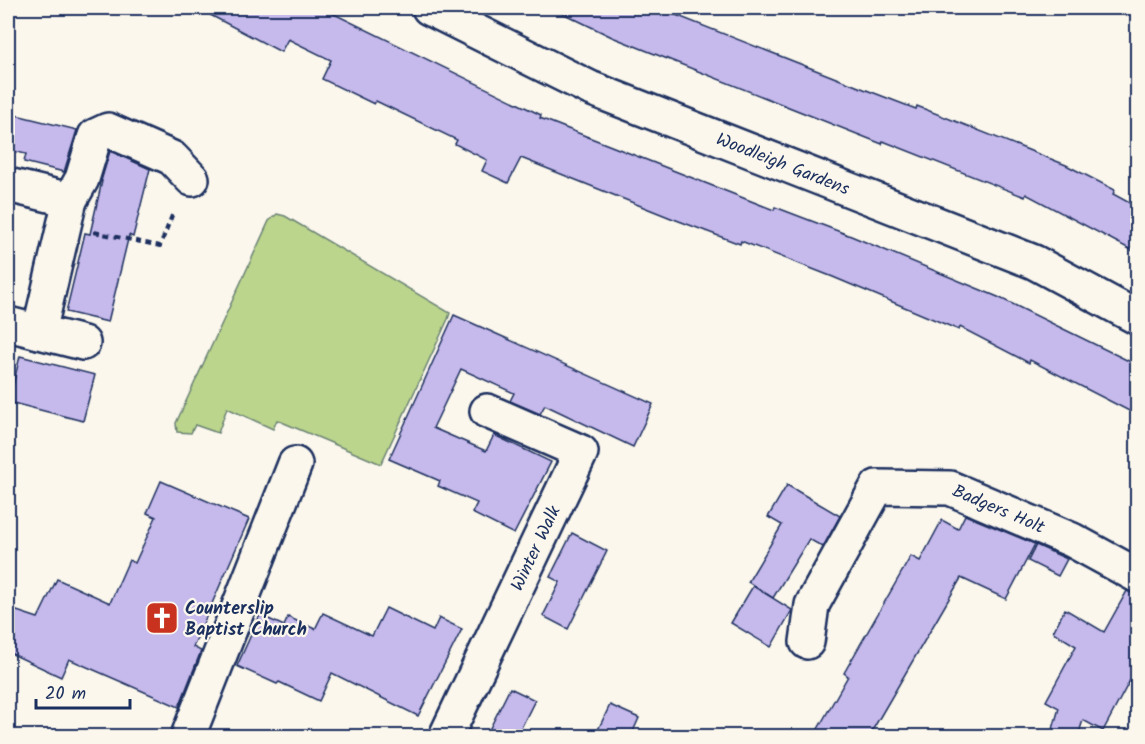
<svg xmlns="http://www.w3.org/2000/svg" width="1145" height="744" font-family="Kalam,sans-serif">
<rect width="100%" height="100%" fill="#fbf7ec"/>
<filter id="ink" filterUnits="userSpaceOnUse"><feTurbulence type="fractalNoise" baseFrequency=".0167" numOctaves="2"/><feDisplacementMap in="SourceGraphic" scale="12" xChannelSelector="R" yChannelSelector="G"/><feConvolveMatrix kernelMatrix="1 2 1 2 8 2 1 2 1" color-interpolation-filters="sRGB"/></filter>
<g filter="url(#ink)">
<polygon fill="#bbd58c" stroke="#6b8275" stroke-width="1.5" points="277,214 285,216 450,313 448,319 381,464 277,420 273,429 227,408 218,433 195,425 191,433 177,432 176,423 269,221"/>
<g fill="#c6b9eb" stroke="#1b2f5e" stroke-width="1.5">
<polygon points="197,8 322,8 541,115 540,118 774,210 775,207 851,236 998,297 1137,365 1137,415 1030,360 1029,363 960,327 959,330 833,277 741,241 740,244 671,218 521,158 508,183 482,171 487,160 455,144 457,140 376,101 374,104 322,79 331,60 288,39 281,52"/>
<polygon points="552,8 658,8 869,91 916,109 917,106 1066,165 1115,190 1113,194 1137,207 1137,253 1026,194 1025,197 883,141 882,144 665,58 612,37"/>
<polygon points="8,113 77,130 64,172 24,162 26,154 8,150"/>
<polygon points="110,151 150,169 133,237 129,235 108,322 66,312 85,233 90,234 102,181 101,181"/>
<polygon points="454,315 653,404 633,447 545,405 540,414 510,401 514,393 461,369 433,428 486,451 494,435 551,462 514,534 472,513 477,503 438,486 440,481 389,459"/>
<polygon points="20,356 95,375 83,421 9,402"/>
<polygon points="161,481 249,519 193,647 201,651 179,707 69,659 61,677 8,652 8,608 38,618 57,579 110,603 129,560 135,563 156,517 147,513"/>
<polygon points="787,485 840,516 823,547 809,539 773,598 748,582 782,525 768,517"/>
<polygon points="965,515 1035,544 1006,599 961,578 869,736 814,736 848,676 844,673 911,556 920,561 942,520 958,529"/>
<polygon points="572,533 607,551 568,629 543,616 560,582 550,577"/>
<polygon points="1036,545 1067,559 1058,576 1028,561"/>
<polygon points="753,586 792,610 771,647 731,623"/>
<polygon points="1127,591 1137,595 1137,667 1103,731 1083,720 1078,736 1051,736 1059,708 1046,701 1076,646 1053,632 1065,609 1104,632"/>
<polygon points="386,608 433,631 439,618 462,629 418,716 332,673 319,701 279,682 277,684 237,666 260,615 284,626 288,617 315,629 323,613 372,636"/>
<polygon points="510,688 535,700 517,736 486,736"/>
<polygon points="610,705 639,718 631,736 595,736"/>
</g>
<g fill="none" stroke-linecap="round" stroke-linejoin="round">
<g stroke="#1b2f5e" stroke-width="38">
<g id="minor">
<path id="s1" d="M429,8l161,80 444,174 104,56"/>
<polyline points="8,185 70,200 39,332"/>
<polyline points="70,200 82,179 95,136 108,130 172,158 192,179"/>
<polyline points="8,324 83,343"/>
<path id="s2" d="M807,642l5,-37 65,-118 73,1 122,52 66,36"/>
<polyline points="188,736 295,464"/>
<path id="s3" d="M446,736l135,-284 -94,-41"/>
</g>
</g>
<polyline stroke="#1b2f5e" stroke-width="4" stroke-dasharray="6 4.5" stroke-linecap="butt" points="94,232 160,246 173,213"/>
<use href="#minor" stroke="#fbf7ec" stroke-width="33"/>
</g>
</g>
<defs>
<g id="church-square" transform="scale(1.725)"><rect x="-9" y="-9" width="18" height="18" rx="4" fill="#c8321e" stroke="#fbf7ec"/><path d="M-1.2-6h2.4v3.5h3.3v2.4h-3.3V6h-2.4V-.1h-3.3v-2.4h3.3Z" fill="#fff"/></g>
</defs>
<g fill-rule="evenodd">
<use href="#church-square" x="162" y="618"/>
</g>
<g text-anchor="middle" stroke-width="4.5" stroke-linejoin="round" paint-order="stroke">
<g font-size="18" fill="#1b2f5e" stroke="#fbf7ec">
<text dy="6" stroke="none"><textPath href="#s1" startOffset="387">Woodleigh Gardens</textPath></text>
<text dy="6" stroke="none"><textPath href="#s2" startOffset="298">Badgers Holt</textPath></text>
<text dy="6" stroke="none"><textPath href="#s3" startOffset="208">Winter Walk</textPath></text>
</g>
<g font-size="18" font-weight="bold" fill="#1b2f5e" stroke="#fbf7ec" text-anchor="start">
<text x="185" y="614">Counterslip<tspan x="185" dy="21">Baptist Church</tspan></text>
</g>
</g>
<rect width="1145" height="744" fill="none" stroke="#fbf7ec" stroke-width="30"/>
<rect x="15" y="15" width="1115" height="714" fill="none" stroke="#1b2f5e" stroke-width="2" filter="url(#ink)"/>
<path d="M36 699v9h94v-9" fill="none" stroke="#1b2f5e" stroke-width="3"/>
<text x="45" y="699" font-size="18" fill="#1b2f5e" stroke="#fbf7ec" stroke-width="4.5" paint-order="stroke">20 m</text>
</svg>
